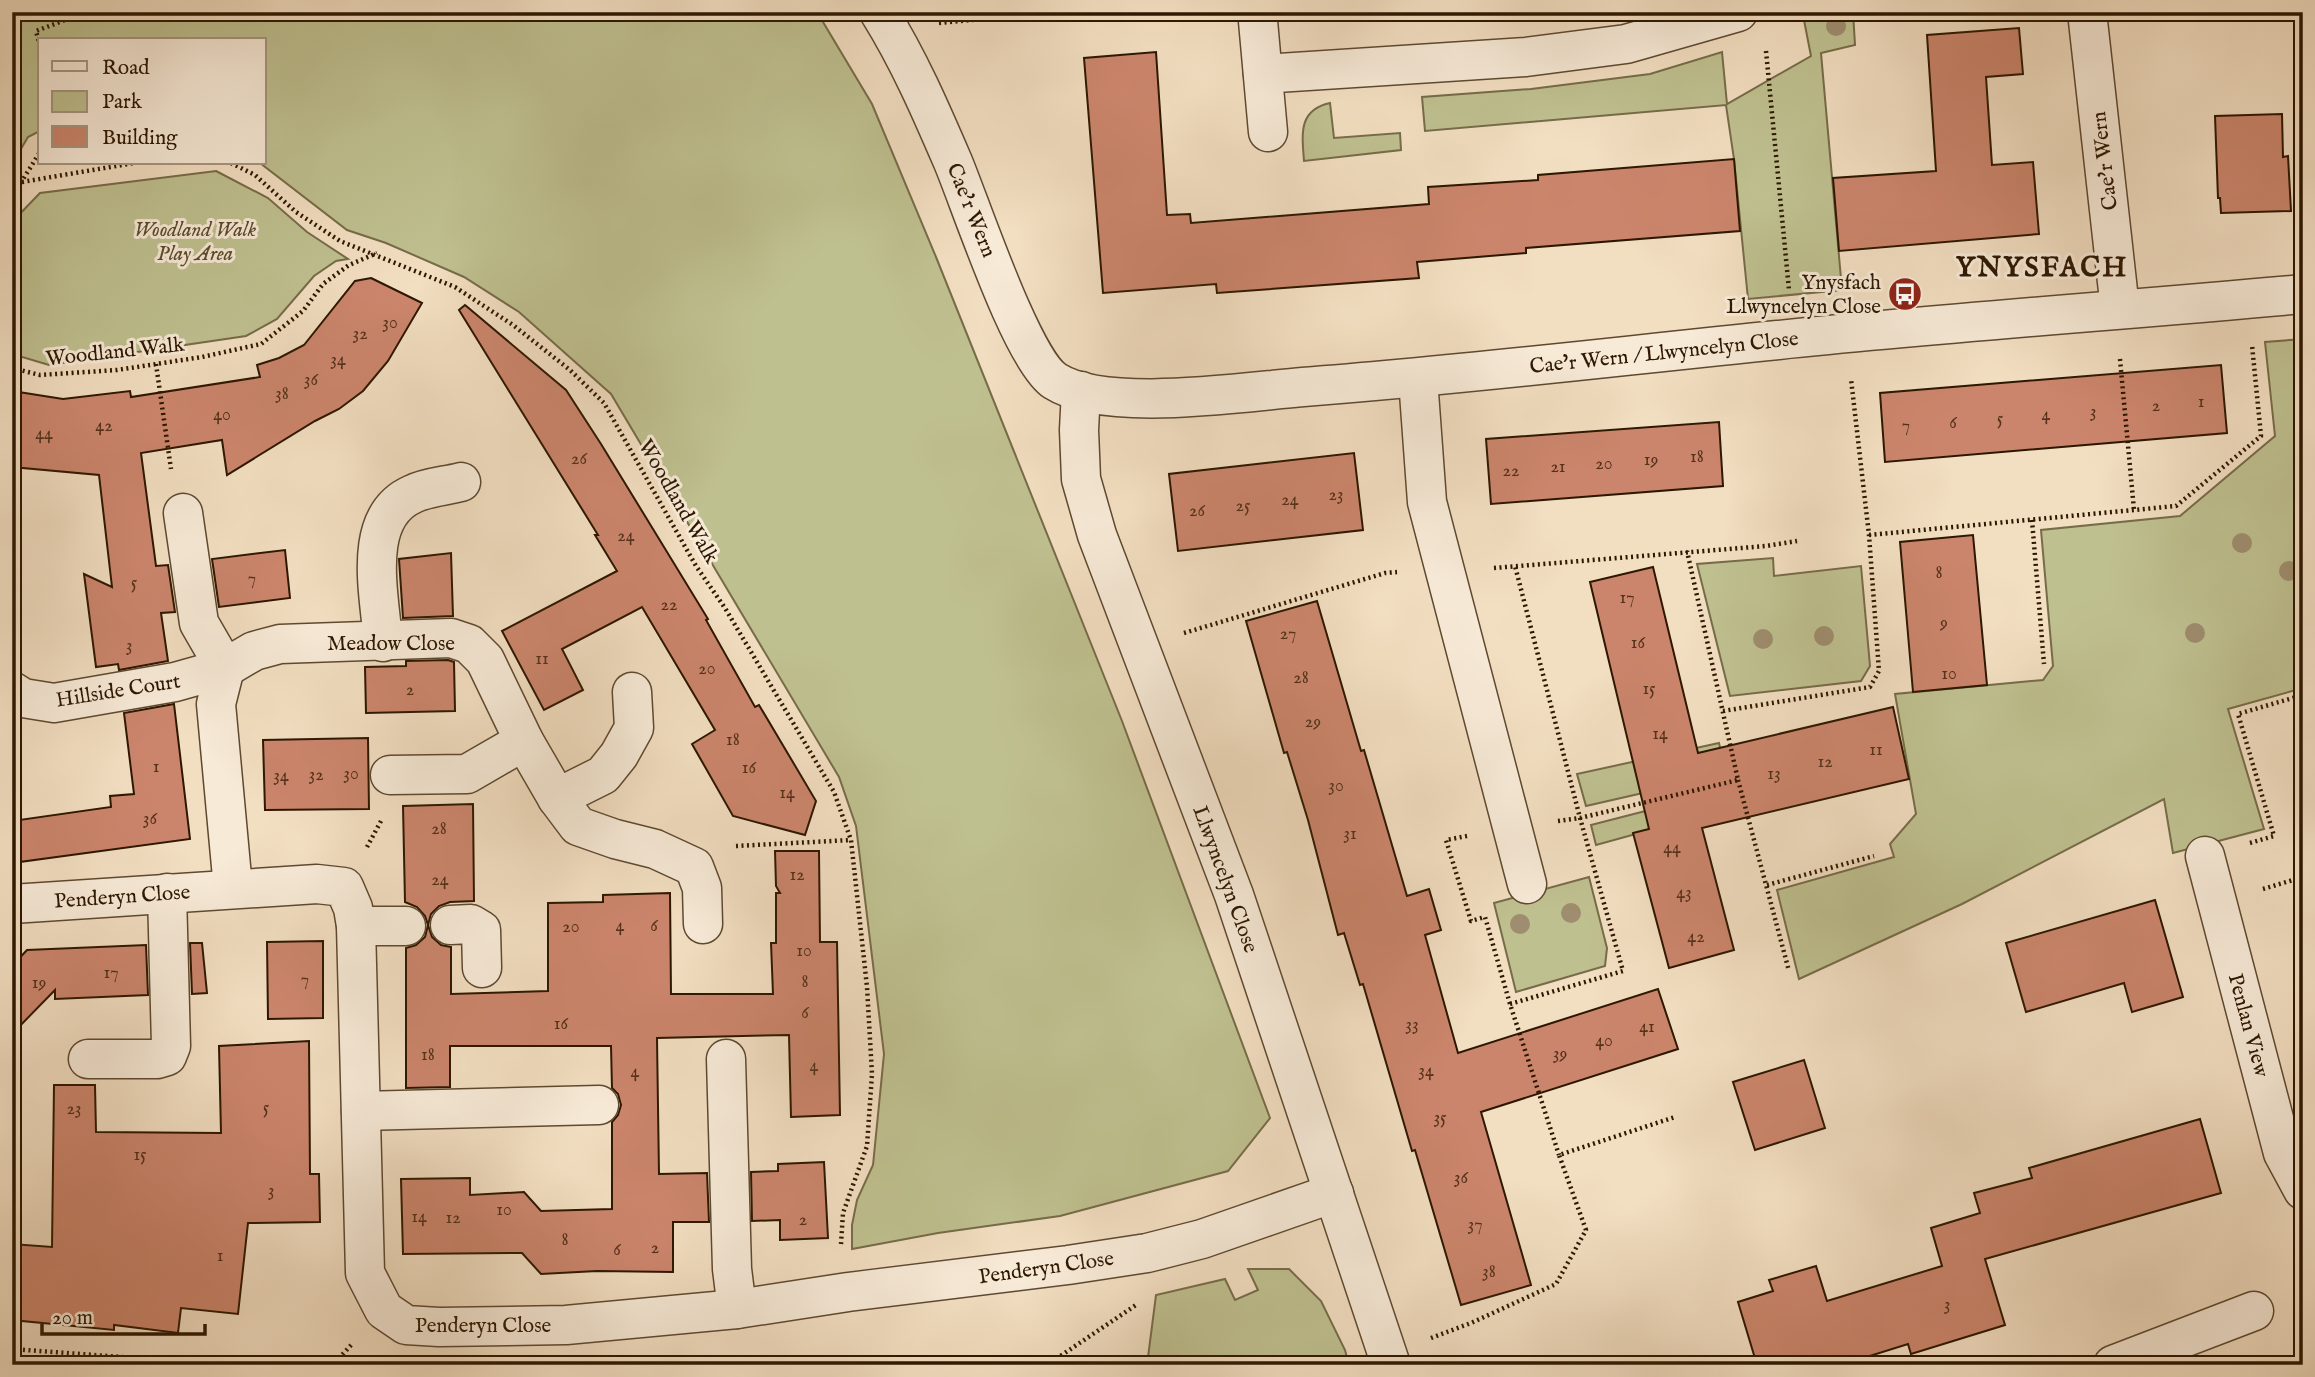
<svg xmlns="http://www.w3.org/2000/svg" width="2315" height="1377" font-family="'IM FELL English',serif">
<rect width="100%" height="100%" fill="#f2dec1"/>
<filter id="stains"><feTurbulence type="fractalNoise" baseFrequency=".00286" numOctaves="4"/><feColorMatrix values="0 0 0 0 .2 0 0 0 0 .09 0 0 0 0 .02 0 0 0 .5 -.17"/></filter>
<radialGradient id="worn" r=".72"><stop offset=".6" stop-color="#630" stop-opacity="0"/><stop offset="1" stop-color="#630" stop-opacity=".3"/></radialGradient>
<g fill="#bfc090" stroke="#766c48" stroke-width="2">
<polygon points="12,12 817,12 872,104 936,257 1122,721 1270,1118 1228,1171 1060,1216 938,1233 852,1249 852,1225 857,1200 873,1165 884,1054 856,826 839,777 611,394 519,312 464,277 386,243 347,230 260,163 264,163 264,40 40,40 40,131 28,137 12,164"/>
<polygon points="1823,12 1853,12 1855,45 1821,53 1842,290 1748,299 1734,159 1726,105 1425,131 1422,97 1531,89 1650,74 1722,52 1727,104 1811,56 1803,15"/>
<path d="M1330,103l4,35 66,-5 1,17 -97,11c-2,-27 -6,-51 26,-58z"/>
<polygon points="216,171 268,198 307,232 348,259 336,261 314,276 277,319 246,336 49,365 12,354 12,222 40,193"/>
<polygon points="2303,339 2303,688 2228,709 2264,829 2173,853 2164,799 1962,904 1799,979 1777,890 1894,857 1890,844 1916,814 1895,694 2043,680 2053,666 2041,530 2180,516 2275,436 2265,342"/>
<polygon points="1773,558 1774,576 1861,566 1870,666 1861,681 1730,696 1697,564"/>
<polygon points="1719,743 1726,774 1586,806 1577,774"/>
<polygon points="1731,789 1737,806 1596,845 1591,825"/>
<polygon points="1589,877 1607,948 1605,966 1516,992 1494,903"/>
<polygon points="1248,1269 1289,1269 1321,1301 1345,1350 1349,1365 1147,1365 1156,1295 1225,1279 1235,1300 1258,1290"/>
</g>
<g fill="#cb856c" stroke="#2d1700" stroke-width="2">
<polygon points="2019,28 2023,74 1986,77 1992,165 2033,162 2039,234 1839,251 1833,178 1936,171 1927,35"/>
<polygon points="1156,52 1167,215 1190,214 1191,223 1429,204 1428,187 1538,180 1538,175 1734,159 1740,231 1526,248 1526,253 1417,262 1419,278 1217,293 1216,284 1103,293 1084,58"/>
<polygon points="2282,114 2283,157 2288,156 2291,211 2221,213 2220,198 2218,198 2215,116"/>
<polygon points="371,278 422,303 388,361 363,391 339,409 315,421 227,475 222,440 141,453 156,566 168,565 175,612 161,613 168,661 119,670 118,664 96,667 84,574 112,587 99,475 12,467 12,391 63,399 130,391 131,397 260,377 257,365 279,358 304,345 355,281"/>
<polygon points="465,305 566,390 601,444 708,619 706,620 755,707 759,705 816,801 805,835 733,816 692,744 715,730 642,607 562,649 583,690 544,710 502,631 617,571 595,535 598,535 459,310"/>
<polygon points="2221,365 2227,433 1885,462 1880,393"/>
<polygon points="1719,422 1723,486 1491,504 1486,439"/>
<polygon points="1354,453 1363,530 1178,551 1169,474"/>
<polygon points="1973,535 1987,685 1913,692 1900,542"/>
<polygon points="285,550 290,598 219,607 212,559"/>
<polygon points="451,553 453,616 403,618 399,559"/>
<polygon points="1653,567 1698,753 1893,707 1909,779 1702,828 1734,950 1669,968 1633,833 1649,829 1590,582"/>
<polygon points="1317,601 1361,751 1364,750 1407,896 1429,889 1441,930 1425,935 1458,1053 1658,989 1678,1049 1481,1112 1531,1285 1461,1305 1415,1150 1412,1151 1363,984 1360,985 1344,933 1338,935 1308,820 1287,752 1284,753 1246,621"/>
<polygon points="448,660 454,662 455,711 366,713 365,667 406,666 406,661"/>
<polygon points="174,704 190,839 12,863 12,821 111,807 110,796 134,794 124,713"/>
<polygon points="368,738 369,809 265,810 263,740"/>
<polygon points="473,804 474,901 450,902 439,906 431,914 428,925 432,937 441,945 451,947 451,994 548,991 548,903 603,902 603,895 670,893 671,994 773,994 771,943 776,943 776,893 780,893 776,886 775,851 819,851 820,942 837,942 840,1115 791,1117 789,1035 657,1038 659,1174 707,1173 709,1222 673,1222 673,1272 597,1271 541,1274 522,1253 403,1254 401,1179 470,1178 470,1195 524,1192 541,1211 612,1209 612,1122 618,1115 621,1105 618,1094 612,1088 611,1046 450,1046 450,1087 406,1088 406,948 416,945 425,937 428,925 425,916 417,907 405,902 403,806"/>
<polygon points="2155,900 2183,997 2132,1012 2124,983 2026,1012 2006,943"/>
<polygon points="323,941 323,1018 268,1019 267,942"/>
<polygon points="190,943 202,943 207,993 192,994"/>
<polygon points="146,945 148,995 55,999 55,990 12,1034 12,966 27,950"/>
<polygon points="309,1041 310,1174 319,1174 320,1222 248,1223 238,1314 181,1308 178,1333 114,1325 114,1330 12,1320 12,1244 52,1247 54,1085 95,1085 96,1132 221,1133 219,1046"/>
<polygon points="1804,1060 1825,1128 1755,1150 1733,1082"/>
<polygon points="2200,1119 2221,1193 1985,1259 2005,1325 1911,1354 1908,1344 1841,1365 1757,1365 1738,1302 1773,1291 1769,1280 1816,1266 1827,1301 1942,1266 1931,1228 1980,1213 1974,1193 2032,1178 2029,1168"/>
<polygon points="824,1162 828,1238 780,1240 780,1220 752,1221 751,1172 778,1171 778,1164"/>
</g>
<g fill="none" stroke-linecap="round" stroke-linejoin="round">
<g stroke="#5e4930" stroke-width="41">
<g id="minor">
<path d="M879,12c30,48 52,99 74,150 18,43 69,198 102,219 50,32 187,11 248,6 159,-12 316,-31 475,-47 174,-18 350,-30 525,-46"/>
<polyline points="2087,12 2120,309"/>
<polyline points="1258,21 1268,132"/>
<polyline points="1263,74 1526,57 1626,44 1738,12"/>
<polyline points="1418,379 1427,502 1527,884"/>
<polyline points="1081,391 1079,430 1081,479 1097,535 1234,895 1391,1365"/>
<polyline points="183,513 199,623 225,668 216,704 233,888"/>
<path d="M383,642c-3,-47 -23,-125 30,-148 14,-7 33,-8 48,-12"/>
<polyline points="12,691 23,698 54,703 175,682 225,668 254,651 280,644 451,638 469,644 485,660 524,741 557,798 578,826 615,839 655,849 694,867 702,888 703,924"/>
<polyline points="390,775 467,774 524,741"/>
<polyline points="557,798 603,775 619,755 634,728 632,692"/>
<polyline points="2205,856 2283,1153 2303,1190"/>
<polyline points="12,904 317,884 344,887 353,908 356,926 365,1273 384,1310 406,1325 439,1327 566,1325 737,1309 848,1292 1068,1265 1147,1253 1202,1239 1334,1193"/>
<polyline points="450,925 471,924 481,930 482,968"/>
<polyline points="356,926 406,926"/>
<polyline points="88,1059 157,1059 167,1056 171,1046 167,893"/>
<polyline points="726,1059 732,1269 737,1309"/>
<polyline points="361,1111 599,1105"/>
<polyline points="2113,1365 2254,1311"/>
</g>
</g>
<g stroke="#2d1700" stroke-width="4.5" stroke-dasharray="2 3.5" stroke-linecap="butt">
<polyline points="939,23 1057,12"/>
<polyline points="40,46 36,31 86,12"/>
<polyline points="1766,51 1789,290"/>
<polyline points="231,163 255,175 296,212 340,241 455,287 513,325 570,370 604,403 696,566 725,608 834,792 851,840 867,987 872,1074 867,1146 843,1213 841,1244"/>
<polyline points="22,182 134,163"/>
<polyline points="12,197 40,152"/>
<polyline points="2120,359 2134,510"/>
<polyline points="156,364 171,469"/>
<polyline points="12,368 40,375 117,370 202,357 261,344 303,311 323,284 349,265 377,253"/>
<polyline points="2032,520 2044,664"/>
<polyline points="1869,535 2176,506 2261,436 2252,345"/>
<polyline points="1494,568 1766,546 1797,541"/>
<polyline points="1184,633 1385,573 1397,572"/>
<polyline points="1723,711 1870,687 1879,671 1869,535 1851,379"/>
<polyline points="1738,780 1789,971"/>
<polyline points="1558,821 1580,818 1738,780 1687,551"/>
<polyline points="1467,836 1446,840 1471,921 1485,917 1510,1004 1559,1155"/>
<polyline points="2250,843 2274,836 2238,714 2303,695"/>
<polyline points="736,846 851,840"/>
<polyline points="367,847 381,821"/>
<polyline points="1767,885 1874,856"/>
<polyline points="2263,889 2303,877"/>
<polyline points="1510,1004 1623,971 1580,818 1515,566"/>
<polyline points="1431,1338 1471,1323 1556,1284 1586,1230 1559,1155 1675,1117"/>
<polyline points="12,1349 163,1360 333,1365 352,1344"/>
<polyline points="1047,1365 1136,1305"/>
</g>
<use href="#minor" stroke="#f7ead7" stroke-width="38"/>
</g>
<g fill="#9e8d6e">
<circle cx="1836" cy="26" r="10"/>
<circle cx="2242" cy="543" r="10"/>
<circle cx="2289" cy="571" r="10"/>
<circle cx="2195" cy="633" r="10"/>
<circle cx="1824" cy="636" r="10"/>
<circle cx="1763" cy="639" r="10"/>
<circle cx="1571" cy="913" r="10"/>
<circle cx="1520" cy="924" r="10"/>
</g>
<defs>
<g id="bus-disc" transform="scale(1.75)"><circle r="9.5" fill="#8f2418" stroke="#f7ead7"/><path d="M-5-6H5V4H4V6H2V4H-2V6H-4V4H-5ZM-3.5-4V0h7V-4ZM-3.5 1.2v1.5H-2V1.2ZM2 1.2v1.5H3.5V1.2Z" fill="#fff"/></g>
</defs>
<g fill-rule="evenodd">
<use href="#bus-disc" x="1905" y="294"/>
</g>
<g text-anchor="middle" stroke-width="6" stroke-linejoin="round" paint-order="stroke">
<g font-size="18" fill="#54321b">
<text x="390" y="328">30</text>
<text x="360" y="339">32</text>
<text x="338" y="365">34</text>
<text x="311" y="385">36</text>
<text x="282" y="399">38</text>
<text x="2201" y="407">1</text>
<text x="2156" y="411">2</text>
<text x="2093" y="417">3</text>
<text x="222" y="420">40</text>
<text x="2046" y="420">4</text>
<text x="2000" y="424">5</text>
<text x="1953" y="428">6</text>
<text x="104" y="431">42</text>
<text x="1906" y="431">7</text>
<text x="44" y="439">44</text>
<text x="1697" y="462">18</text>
<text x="579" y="464">26</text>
<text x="1651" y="465">19</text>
<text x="1604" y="469">20</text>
<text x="1558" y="472">21</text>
<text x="1511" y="476">22</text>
<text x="1336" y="500">23</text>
<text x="1290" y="505">24</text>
<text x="1243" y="511">25</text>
<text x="1197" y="516">26</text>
<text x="626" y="541">24</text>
<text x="1939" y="578">8</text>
<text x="252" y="584">7</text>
<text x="134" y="588">5</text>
<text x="1627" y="603">17</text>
<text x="669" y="610">22</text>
<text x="1944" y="628">9</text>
<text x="1288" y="639">27</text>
<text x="1638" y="648">16</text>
<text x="129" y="651">3</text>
<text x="542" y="664">11</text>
<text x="707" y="674">20</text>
<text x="1949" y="679">10</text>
<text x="1301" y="683">28</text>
<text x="1649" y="694">15</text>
<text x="410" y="695">2</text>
<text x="1313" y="727">29</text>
<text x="1660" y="739">14</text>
<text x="733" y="745">18</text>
<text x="1876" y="755">11</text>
<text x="1825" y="767">12</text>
<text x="156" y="772">1</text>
<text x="749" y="773">16</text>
<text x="351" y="779">30</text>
<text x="1774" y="779">13</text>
<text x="316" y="780">32</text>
<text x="281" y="781">34</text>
<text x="1336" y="791">30</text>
<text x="787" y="798">14</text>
<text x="150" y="824">36</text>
<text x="439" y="834">28</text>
<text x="1350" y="839">31</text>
<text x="1672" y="853">44</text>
<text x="797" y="880">12</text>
<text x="440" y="885">24</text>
<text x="1684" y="898">43</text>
<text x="620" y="931">4</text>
<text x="654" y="931">6</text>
<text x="571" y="932">20</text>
<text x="1696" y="942">42</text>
<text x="804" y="956">10</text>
<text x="111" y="978">17</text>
<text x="305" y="985">7</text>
<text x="805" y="987">8</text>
<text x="39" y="988">19</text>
<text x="805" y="1018">6</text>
<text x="561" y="1029">16</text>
<text x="1412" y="1030">33</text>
<text x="1647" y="1032">41</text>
<text x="1604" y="1046">40</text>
<text x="1560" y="1059">39</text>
<text x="428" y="1060">18</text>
<text x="814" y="1071">4</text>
<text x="1426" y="1076">34</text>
<text x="635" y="1077">4</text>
<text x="266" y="1113">5</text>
<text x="74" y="1114">23</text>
<text x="1440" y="1123">35</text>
<text x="140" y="1160">15</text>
<text x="1461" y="1183">36</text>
<text x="271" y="1196">3</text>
<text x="504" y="1215">10</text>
<text x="419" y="1222">14</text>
<text x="453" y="1223">12</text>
<text x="803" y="1225">2</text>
<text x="1475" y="1230">37</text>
<text x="565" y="1245">8</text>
<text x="655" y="1253">2</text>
<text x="617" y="1255">6</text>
<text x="220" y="1261">1</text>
<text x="1489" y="1277">38</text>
<text x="1947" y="1310">3</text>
</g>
<g font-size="21" fill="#2d1700" stroke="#f7ead7">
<text transform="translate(2104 161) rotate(-97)" y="7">Cae'r Wern</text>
<text transform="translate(972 210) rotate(68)" y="7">Cae'r Wern</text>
<text transform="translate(115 351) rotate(-6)" y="7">Woodland Walk</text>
<text transform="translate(1664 352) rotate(-6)" y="7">Cae'r Wern / Llwyncelyn Close</text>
<text transform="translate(679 501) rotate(60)" y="7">Woodland Walk</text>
<text x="391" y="650">Meadow Close</text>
<text transform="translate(118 690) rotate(-9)" y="7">Hillside Court</text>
<text transform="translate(1226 879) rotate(70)" y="7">Llwyncelyn Close</text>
<text transform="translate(122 896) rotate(-4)" y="7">Penderyn Close</text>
<text transform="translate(2249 1025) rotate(75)" y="7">Penlan View</text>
<text transform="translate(1046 1267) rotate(-8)" y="7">Penderyn Close</text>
<text x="483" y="1332">Penderyn Close</text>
</g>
<g font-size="21" font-style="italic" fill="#594a2b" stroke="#f7ead7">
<text x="195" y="236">Woodland Walk<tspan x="195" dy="24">Play Area</tspan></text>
</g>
<g font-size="21" fill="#2d1700" stroke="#f7ead7" text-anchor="end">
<text x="1881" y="289">Ynysfach<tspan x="1881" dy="24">Llwyncelyn Close</tspan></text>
</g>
<g font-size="28" font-weight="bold" letter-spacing="2" fill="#2d1700" stroke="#f7ead7">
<text x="2042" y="276">YNYSFACH</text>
</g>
</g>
<rect width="2315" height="1377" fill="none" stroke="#f2dec1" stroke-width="42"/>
<rect x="14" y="14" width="2287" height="1349" fill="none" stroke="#2d1700" stroke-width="3.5"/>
<rect x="21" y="21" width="2273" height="1335" fill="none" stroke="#2d1700" stroke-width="2"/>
<rect x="38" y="38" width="228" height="126" fill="#f7ead7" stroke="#a69681" stroke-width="2"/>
<rect x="52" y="61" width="35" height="10" fill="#f7ead7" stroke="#a69681" stroke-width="2"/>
<text x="102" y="74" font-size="21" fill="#2d1700">Road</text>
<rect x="52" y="91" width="35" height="21" fill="#bfc090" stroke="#a69681" stroke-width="2"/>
<text x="102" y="108" font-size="21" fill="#2d1700">Park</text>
<rect x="52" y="126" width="35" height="21" fill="#cb856c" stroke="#a69681" stroke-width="2"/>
<text x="102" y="144" font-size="21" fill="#2d1700">Building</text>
<path d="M42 1324v10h163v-10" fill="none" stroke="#2d1700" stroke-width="3.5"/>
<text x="52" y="1324" font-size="21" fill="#2d1700" stroke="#f7ead7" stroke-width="5" paint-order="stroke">20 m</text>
<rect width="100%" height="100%" filter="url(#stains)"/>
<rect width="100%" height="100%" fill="url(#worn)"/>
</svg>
